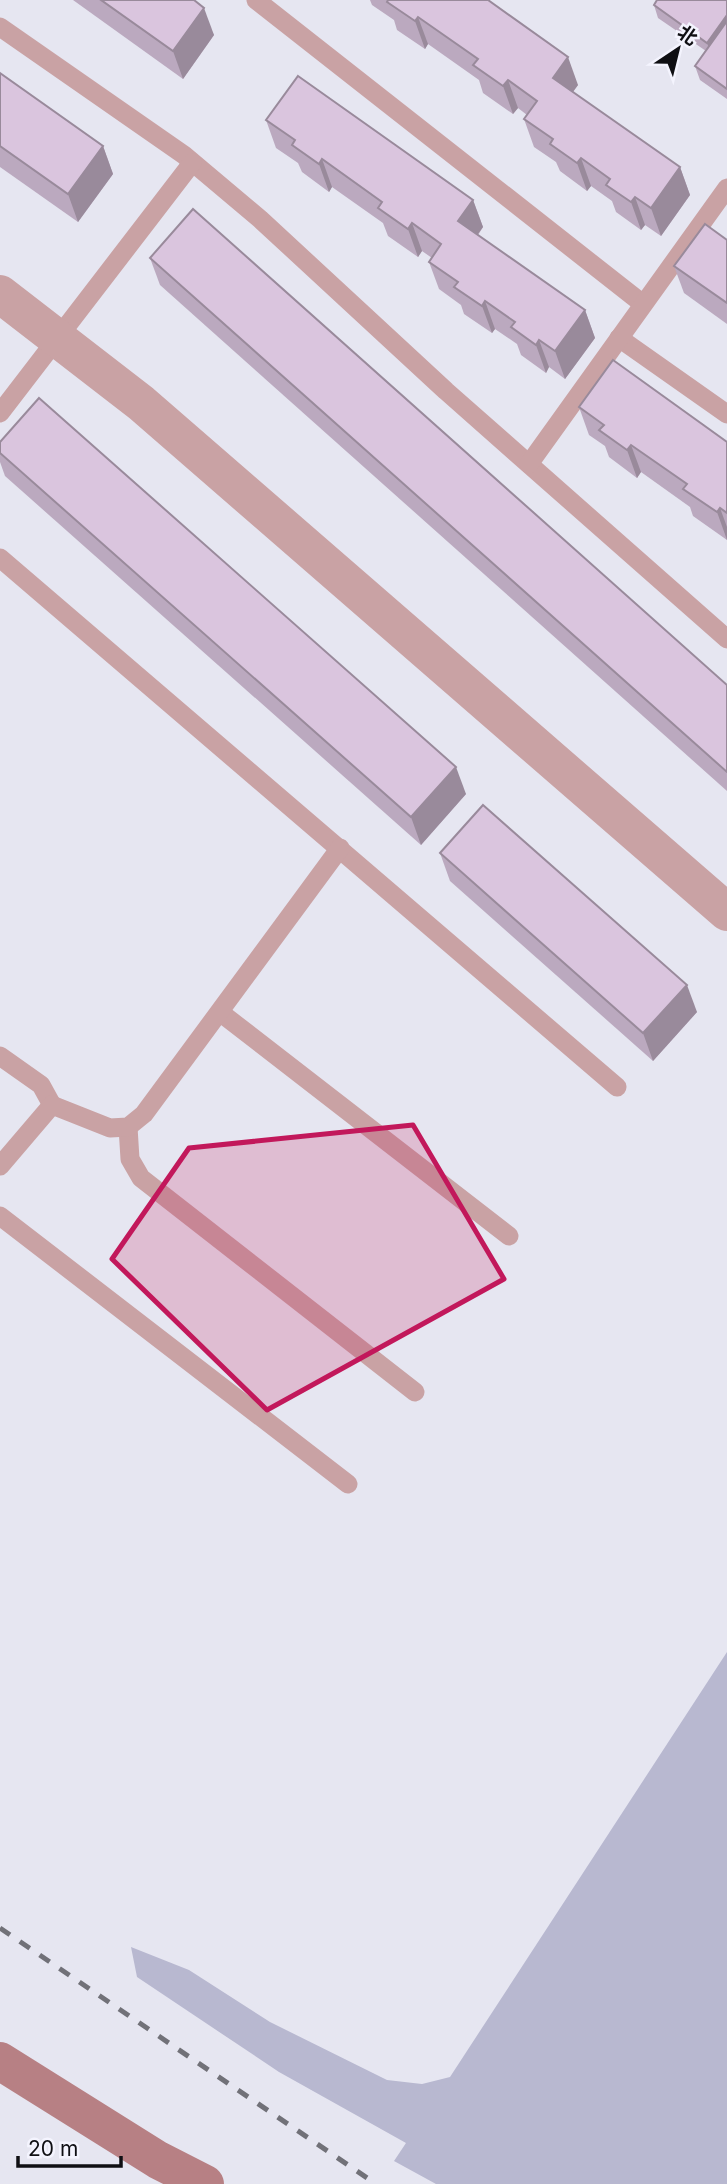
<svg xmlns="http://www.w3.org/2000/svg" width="727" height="2184" font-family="Inter,'Noto Sans SC',sans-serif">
<rect width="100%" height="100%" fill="#e6e6f1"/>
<polygon fill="#b8b8d0" points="727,1652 727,2184 436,2184 394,2161 406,2143 279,2072 137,1977 131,1947 189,1970 270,2022 387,2080 422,2084 450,2077"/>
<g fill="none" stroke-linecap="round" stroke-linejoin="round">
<g stroke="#c9a2a4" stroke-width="19">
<polyline points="256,0 643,304"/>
<polyline points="0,27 184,155 260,219 446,391 727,639"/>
<polyline points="619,338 727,414"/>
<polyline points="0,413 192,163"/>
<polyline points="529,464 727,188"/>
<polyline points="0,558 617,1087"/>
<polyline points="221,1013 509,1236"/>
<polyline points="0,1056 41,1085 52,1105"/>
<polyline points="128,1127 130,1159 141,1178 415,1392"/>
<polyline points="0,1166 52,1105 110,1128 128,1127 144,1114 340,848"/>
<polyline points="0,1216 348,1484"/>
</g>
<polyline stroke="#c9a2a4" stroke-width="38" points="0,294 141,403 727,912"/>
<polyline stroke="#b78084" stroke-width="38" points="0,2061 158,2160 205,2184"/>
<polyline stroke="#717178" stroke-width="5" stroke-dasharray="12 12" stroke-linecap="butt" points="0,1928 376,2184"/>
</g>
<g fill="#bba9bf">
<polygon points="73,0 194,0 214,35 183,79"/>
<polygon points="370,0 488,0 578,85 573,92 680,167 690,195 661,236 645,225 641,230 616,212 612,201 591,186 587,191 560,171 556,162 534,147 524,119 527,115 518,108 513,114 483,93 479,80 428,44 425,49 397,30 394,20 372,5"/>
<polygon points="727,0 727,99 700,80 695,66 706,51 658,18 654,5"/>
<polygon points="0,73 103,146 113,174 78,222 0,167"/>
<polygon points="266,120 473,200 483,227 478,235 585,310 595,338 565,379 549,367 546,373 521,355 517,344 495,329 492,333 464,314 461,305 439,289 429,262 432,258 422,251 418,257 388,236 383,223 332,187 329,192 302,172 298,163 276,148"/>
<polygon points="727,240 727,324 684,293 674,266"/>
<polygon points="150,258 727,685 727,791 160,285"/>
<polygon points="579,407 727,442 727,540 693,516 690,507 641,472 637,478 609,457 605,446 589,435"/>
<polygon points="0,442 466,794 421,845 5,476 0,462"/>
<polygon points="440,853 697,1012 653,1061 450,881"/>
</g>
<g fill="#998a9b">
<polygon points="204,8 214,35 183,79 173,51"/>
<polygon points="727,15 727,35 712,56 707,43"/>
<polygon points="418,17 428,44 425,49 415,21"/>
<polygon points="568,57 578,85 563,105 553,78"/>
<polygon points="508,80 518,108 513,114 503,86"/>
<polygon points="103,146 113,174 78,222 68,194"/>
<polygon points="581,158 591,186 587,191 577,163"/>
<polygon points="322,159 332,187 329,192 319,164"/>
<polygon points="680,167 690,195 661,236 651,208"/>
<polygon points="635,197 645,225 641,230 631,202"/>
<polygon points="473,200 483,227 468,248 458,221"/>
<polygon points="412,223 422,251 418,257 408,229"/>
<polygon points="485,301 495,329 492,333 482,306"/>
<polygon points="585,310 595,338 565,379 555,351"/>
<polygon points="539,340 549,367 546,373 536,345"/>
<polygon points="631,445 641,472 637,478 627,450"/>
<polygon points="720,508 727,527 727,540 717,512"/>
<polygon points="456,767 466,794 421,845 411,817"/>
<polygon points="687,985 697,1012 653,1061 643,1033"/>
</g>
<g fill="#dac5de" stroke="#998a9b" stroke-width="2">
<polygon points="101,0 194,0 204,8 173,51"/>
<polygon points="388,0 488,0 568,57 553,78 680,167 651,208 635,197 631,202 606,185 610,179 581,158 577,163 550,144 553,139 524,119 537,101 508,80 503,86 473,65 478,59 418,17 415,21 387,2"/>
<polygon points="657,0 727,0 727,15 707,43 654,5"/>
<polygon points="727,21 727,89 695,66"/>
<polygon points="0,73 103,146 68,194 0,146"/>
<polygon points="298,76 473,200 458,221 585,310 555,351 539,340 536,345 511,327 515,322 485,301 482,306 454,287 458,282 429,262 441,244 412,223 408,229 378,208 382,202 322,159 319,164 292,145 295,140 266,120"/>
<polygon points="193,209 727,685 727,772 150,258"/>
<polygon points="705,224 727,240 727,303 674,266"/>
<polygon points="613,360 727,442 727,513 720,508 717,512 683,489 687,484 631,445 627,450 599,430 604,425 579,407"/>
<polygon points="39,398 456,767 411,817 0,453 0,442"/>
<polygon points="483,805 687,985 643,1033 440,853"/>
</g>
<path fill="#c2185b" fill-opacity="0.2" stroke="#c2185b" stroke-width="5" stroke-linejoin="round" d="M413,1125l91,154 -237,131 -155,-151 77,-111z"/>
<g transform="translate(678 49) rotate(35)" stroke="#f4f4fe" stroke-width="5" paint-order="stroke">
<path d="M0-5L12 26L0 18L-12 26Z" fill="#0f0f13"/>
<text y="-10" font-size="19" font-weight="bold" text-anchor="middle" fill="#0f0f13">北</text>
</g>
<path d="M18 2156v10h103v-10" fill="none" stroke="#0f0f13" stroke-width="3.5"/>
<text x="28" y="2156" font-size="21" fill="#0f0f13" stroke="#f4f4fe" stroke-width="5" paint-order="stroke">20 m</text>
</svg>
